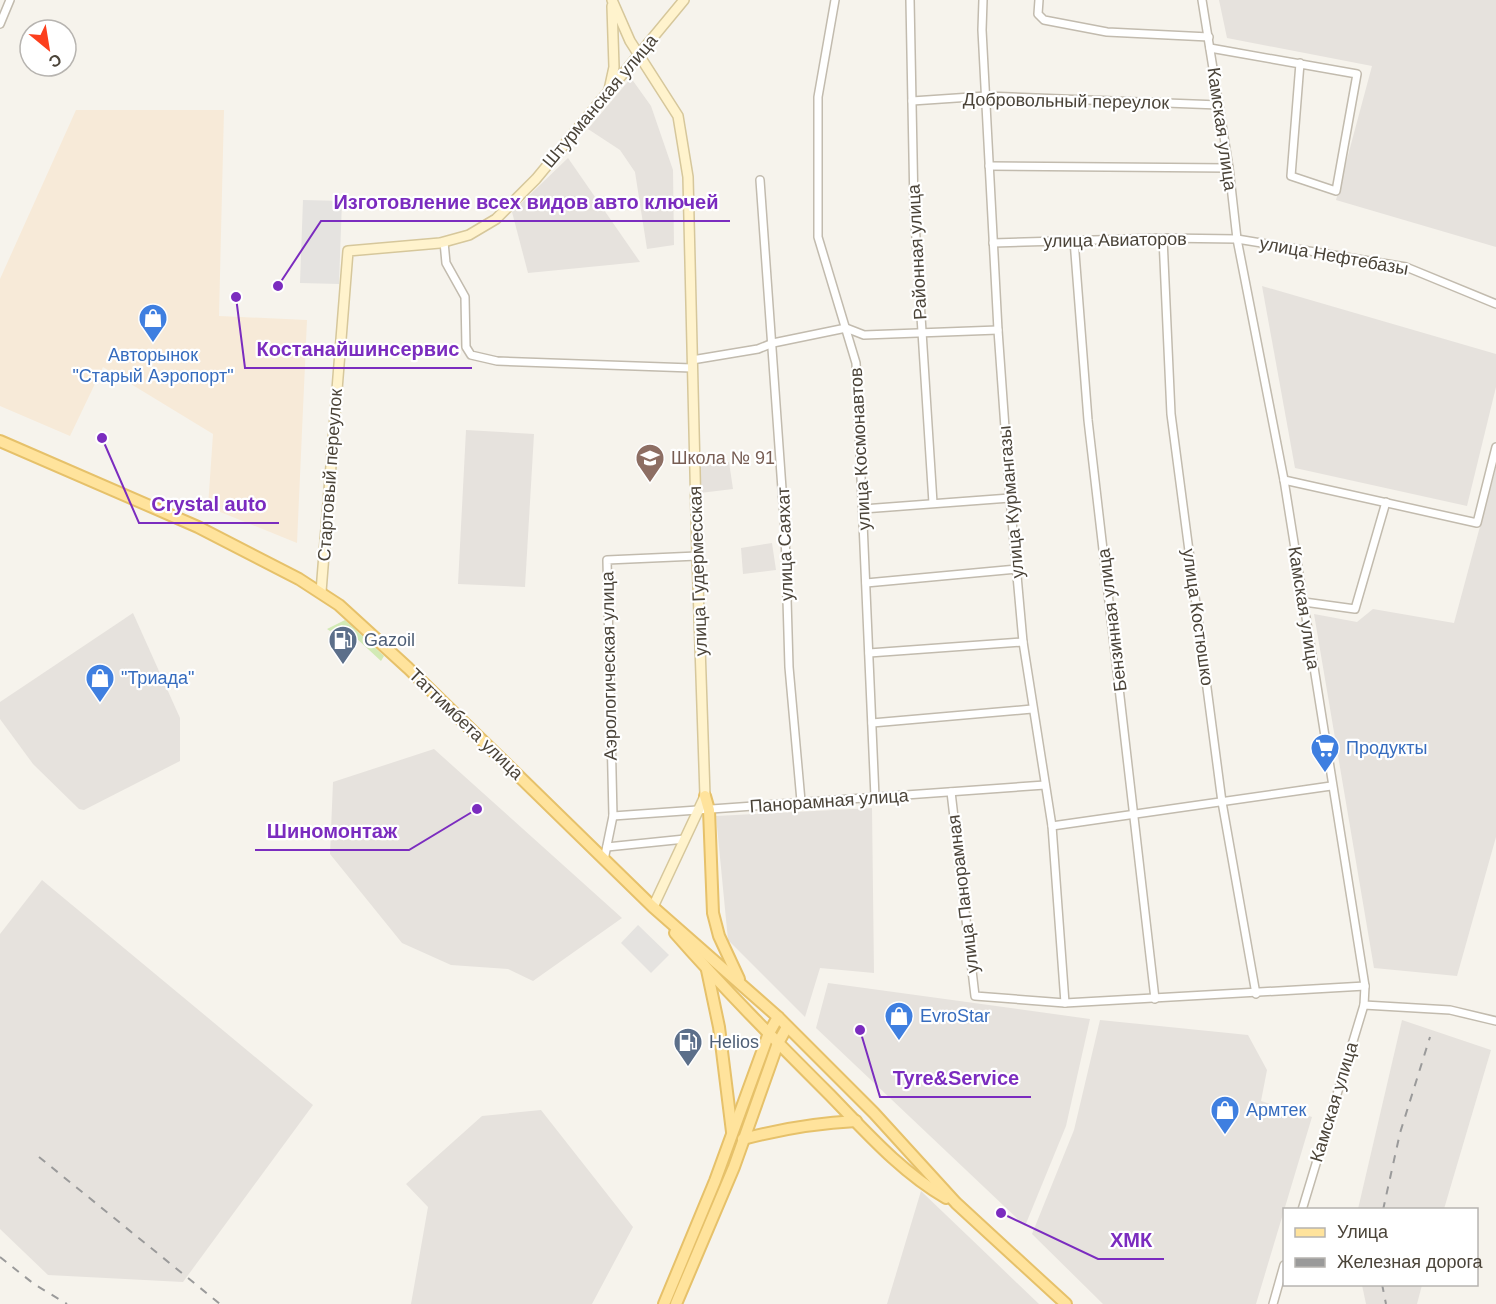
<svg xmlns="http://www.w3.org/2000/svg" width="1496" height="1304" font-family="Helvetica,sans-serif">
<rect width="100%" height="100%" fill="#f6f3ec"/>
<polygon fill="#f7ead8" points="76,110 224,110 219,316 307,320 297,543 208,507 213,434 103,367 70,436 0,406 0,279"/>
<g fill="#e6e2dd">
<polygon points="1219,0 1496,0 1496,247 1336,200 1372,66 1227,38"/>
<polygon points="631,78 651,106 673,170 674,245 647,249 635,172 620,150 588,129"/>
<polygon points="568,158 640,262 528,273 512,212"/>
<polygon points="1262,286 1496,354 1496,387 1467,506 1295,468"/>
<polygon points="466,430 534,434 525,587 458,584"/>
<polygon points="729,462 733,489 700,493 699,467"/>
<polygon points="1496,467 1496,837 1457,976 1374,968 1314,614 1357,622 1373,609 1454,623"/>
<polygon points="772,543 776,570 743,574 741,548"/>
<polygon points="133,613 180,718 180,761 84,810 79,809 33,764 0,719 0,702"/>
<polygon points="434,749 622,918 533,981 508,969 451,965 402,943 330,854 333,782"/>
<polygon points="872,808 874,973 820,968 805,1017 728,940 716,816"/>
<polygon points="42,880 313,1105 183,1282 48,1275 0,1229 0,934"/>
<polygon points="828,983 1090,1019 1066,1126 1025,1226 816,1028"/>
<polygon points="1100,1020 1248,1035 1267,1070 1261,1101 1312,1117 1256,1304 1103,1304 1032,1234 1074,1130"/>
<polygon points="1402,1020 1491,1050 1444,1209 1358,1209"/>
<polygon points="541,1110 633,1227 592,1304 411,1304 428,1207 406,1184 482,1116"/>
<polygon points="921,1191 1039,1304 887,1304"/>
<polygon points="1362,1285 1362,1284 1422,1285 1417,1304 1366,1304"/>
</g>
<polygon fill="#d2eab5" points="345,620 384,656 381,661 342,625 330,631 327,629"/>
<g fill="#e5e3e0">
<polygon points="303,200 342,201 339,284 300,283"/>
<polygon points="638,925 669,955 651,973 621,943"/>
</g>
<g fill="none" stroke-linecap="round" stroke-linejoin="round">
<g stroke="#c2bbae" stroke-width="10">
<g id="street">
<polyline points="835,0 818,97 818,237 856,363 875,797"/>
<polyline points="910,0 914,207 933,503"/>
<polyline points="983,0 982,30 998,330 1010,498 1023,642 1052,826 1065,1003"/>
<polyline points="1039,0 1038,14 1044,20 1107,32 1209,37"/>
<polyline points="1202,0 1229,168 1237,239 1284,480 1365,986 1364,1005 1302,1210"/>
<polyline points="0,24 10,0"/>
<polyline points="1210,48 1357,74 1336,191 1291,176 1300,63"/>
<polyline points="912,101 986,96 1219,105"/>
<polyline points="989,166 1229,168"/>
<polyline points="760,180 785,531 789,667 801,801"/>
<polyline points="1163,238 1171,414 1222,802 1256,994"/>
<polyline points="1074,240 1088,420 1155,999"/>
<polyline points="444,242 446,263 465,297 466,347 471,355 497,361 692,368"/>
<polyline points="993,243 1163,238 1237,239 1406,267 1496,304"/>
<polyline points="692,360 758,349 773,343 846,328 864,335 998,330"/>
<polyline points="1284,480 1477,523 1496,447"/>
<polyline points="863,509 1010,498"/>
<polyline points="866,583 1017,569"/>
<polyline points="1304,602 1355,609 1386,502"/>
<polyline points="869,653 1023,642"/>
<polyline points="872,723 1032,709"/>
<polyline points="951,792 975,996 1065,1003 1365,986"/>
<polyline points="613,816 1045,785"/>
<polyline points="1052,826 1331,786"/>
<polyline points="607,847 685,839"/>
<polyline points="604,860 613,816 607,560 697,556"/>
<polyline points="1364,1005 1450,1010 1496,1021"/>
<polyline points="1273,1304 1284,1265"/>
</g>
</g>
<g stroke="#d6c79b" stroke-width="12">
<g id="secondary">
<polyline points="612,0 630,41 678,116 688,177 697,556 705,796 653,907"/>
<polyline points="609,90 614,67 612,6"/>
<polyline points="321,592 348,251 440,243 469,235 496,219 536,179 684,0"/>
</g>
</g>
<g stroke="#e6c16a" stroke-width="14">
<g id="primary">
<polyline points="0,441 198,527 299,579 339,605 408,668 653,907 778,1017 874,1113 956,1203 1066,1304"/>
<polyline points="705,796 709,810 713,913 719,936 739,979"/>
<path d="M675,933c49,56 102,109 155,162 36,37 71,77 116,103"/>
<polyline points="707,970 719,1027 732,1132"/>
<path d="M743,1139c38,-10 73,-16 113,-18"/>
<polyline points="664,1304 715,1181 769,1033 778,1017"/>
<polyline points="676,1304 734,1167 778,1043 787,1027"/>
</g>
</g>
<use href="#street" stroke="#fff" stroke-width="7"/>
<use href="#secondary" stroke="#fff3cd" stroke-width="9"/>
<use href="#primary" stroke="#ffe39c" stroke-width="10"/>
<g stroke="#9a9a9a" stroke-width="2" stroke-dasharray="8 8" stroke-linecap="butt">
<polyline points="39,1157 220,1304"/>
<polyline points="1383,1210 1400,1133 1430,1037"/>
<polyline points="0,1257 34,1284 67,1304"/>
<polyline points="1382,1284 1386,1304"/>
</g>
</g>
<defs>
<g id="shop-pin" transform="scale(1.5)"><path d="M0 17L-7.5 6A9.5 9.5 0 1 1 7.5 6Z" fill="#3f7fe0" stroke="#fff"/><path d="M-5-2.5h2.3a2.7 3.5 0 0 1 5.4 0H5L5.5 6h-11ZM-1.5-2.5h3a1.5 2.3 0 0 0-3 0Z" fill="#fff"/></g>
<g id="school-pin" transform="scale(1.5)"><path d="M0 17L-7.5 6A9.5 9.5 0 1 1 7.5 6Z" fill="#8d6e63" stroke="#fff"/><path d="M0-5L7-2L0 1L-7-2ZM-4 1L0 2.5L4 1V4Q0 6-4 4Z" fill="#fff"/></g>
<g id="fuel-pin" transform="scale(1.5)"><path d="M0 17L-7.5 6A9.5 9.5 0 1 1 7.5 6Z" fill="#5c6f8a" stroke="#fff"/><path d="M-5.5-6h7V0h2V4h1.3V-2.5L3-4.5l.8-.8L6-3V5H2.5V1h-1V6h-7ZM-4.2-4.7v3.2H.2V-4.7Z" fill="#fff"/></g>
<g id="supermarket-pin" transform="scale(1.5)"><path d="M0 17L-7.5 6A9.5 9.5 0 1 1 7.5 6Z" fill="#3f7fe0" stroke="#fff"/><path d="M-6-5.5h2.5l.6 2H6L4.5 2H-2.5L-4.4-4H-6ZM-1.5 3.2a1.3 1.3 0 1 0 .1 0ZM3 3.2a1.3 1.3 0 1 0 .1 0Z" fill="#fff"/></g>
</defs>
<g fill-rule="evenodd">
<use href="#shop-pin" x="153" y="318"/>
<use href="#school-pin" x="650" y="458"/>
<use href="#fuel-pin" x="343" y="640"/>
<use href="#shop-pin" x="100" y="678"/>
<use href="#supermarket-pin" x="1325" y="748"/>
<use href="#shop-pin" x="899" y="1016"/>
<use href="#fuel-pin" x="688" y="1042"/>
<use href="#shop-pin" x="1225" y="1110"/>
</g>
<g text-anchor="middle" stroke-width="4.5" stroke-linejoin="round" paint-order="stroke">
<g font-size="18" fill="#4b4439" stroke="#fff">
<text transform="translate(600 101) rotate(-50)" y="6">Штурманская улица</text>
<text transform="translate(1066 101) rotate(1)" y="6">Добровольный переулок</text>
<text transform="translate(1222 129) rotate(82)" y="6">Камская улица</text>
<text transform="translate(1115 240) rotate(-1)" y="6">улица Авиаторов</text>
<text transform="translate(917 252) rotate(-93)" y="6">Районная улица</text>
<text transform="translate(1334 256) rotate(10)" y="6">улица Нефтебазы</text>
<text transform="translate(860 449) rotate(-93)" y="6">улица Космонавтов</text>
<text transform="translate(330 475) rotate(-86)" y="6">Стартовый переулок</text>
<text transform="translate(1011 502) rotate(-95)" y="6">улица Курмангазы</text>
<text transform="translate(785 544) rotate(-92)" y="6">улица Саяхат</text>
<text transform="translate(698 571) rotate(-92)" y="6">улица Гудермесская</text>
<text transform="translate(1304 608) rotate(81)" y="6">Камская улица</text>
<text transform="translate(1198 617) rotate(82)" y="6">улица Костюшко</text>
<text transform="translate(1112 620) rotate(-97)" y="6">Бензинная улица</text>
<text transform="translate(609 666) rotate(-91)" y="6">Аэрологическая улица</text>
<text transform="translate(466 724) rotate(44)" y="6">Таттимбета улица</text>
<text transform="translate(829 801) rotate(-4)" y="6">Панорамная улица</text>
<text transform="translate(963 894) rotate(-97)" y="6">улица Панорамная</text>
<text transform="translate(1334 1102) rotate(-73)" y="6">Камская улица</text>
</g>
<g font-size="18" fill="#366cbe" stroke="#fff" text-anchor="start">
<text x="153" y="361" text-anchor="middle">Авторынок<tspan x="153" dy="21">"Старый Аэропорт"</tspan></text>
<text x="121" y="684">"Триада"</text>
<text x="1346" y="754">Продукты</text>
<text x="920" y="1022">EvroStar</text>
<text x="1246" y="1116">Армтек</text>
</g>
<g font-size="18" fill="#785e54" stroke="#fff" text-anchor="start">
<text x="671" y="464">Школа № 91</text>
</g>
<g font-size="18" fill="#4e5e75" stroke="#fff" text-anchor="start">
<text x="364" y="646">Gazoil</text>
<text x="709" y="1048">Helios</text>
</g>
</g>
<path fill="none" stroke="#7b2cbf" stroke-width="2" d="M278 286L321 221H730M236 297L245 368H472M102 438L139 523H279M477 809L409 850H255M860 1030L880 1097H1031M1001 1213L1098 1259H1164"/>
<g fill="#7b2cbf" stroke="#fff" stroke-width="2">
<circle cx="278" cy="286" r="6"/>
<circle cx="236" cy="297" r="6"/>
<circle cx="102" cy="438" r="6"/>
<circle cx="477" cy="809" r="6"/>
<circle cx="860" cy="1030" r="6"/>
<circle cx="1001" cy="1213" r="6"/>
</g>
<g font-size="20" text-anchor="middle" font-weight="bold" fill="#7b2cbf" stroke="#fff" stroke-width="4.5" stroke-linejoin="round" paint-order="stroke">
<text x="526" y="209">Изготовление всех видов авто ключей</text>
<text x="358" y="356">Костанайшинсервис</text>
<text x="209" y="511">Crystal auto</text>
<text x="332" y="838">Шиномонтаж</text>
<text x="956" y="1085">Tyre&amp;Service</text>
<text x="1131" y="1247">ХМК</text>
</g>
<rect x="1283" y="1208" width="195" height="78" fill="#ffffff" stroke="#b7b4b0" stroke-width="1.5"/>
<rect x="1295" y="1228" width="30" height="9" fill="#ffe39c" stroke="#b7b4b0" stroke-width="1.5"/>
<text x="1337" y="1238" font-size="18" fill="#4b4439">Улица</text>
<rect x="1295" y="1258" width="30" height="9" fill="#9a9a9a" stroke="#b7b4b0" stroke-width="1.5"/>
<text x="1337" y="1268" font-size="18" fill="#4b4439">Железная дорога</text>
<g transform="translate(48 48) rotate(150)"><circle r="28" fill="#ffffff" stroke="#b7b4b0" stroke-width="1.5"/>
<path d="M0-4.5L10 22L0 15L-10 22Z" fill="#fc3f1d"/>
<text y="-9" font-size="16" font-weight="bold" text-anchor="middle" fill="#4b4439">С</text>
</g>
</svg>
